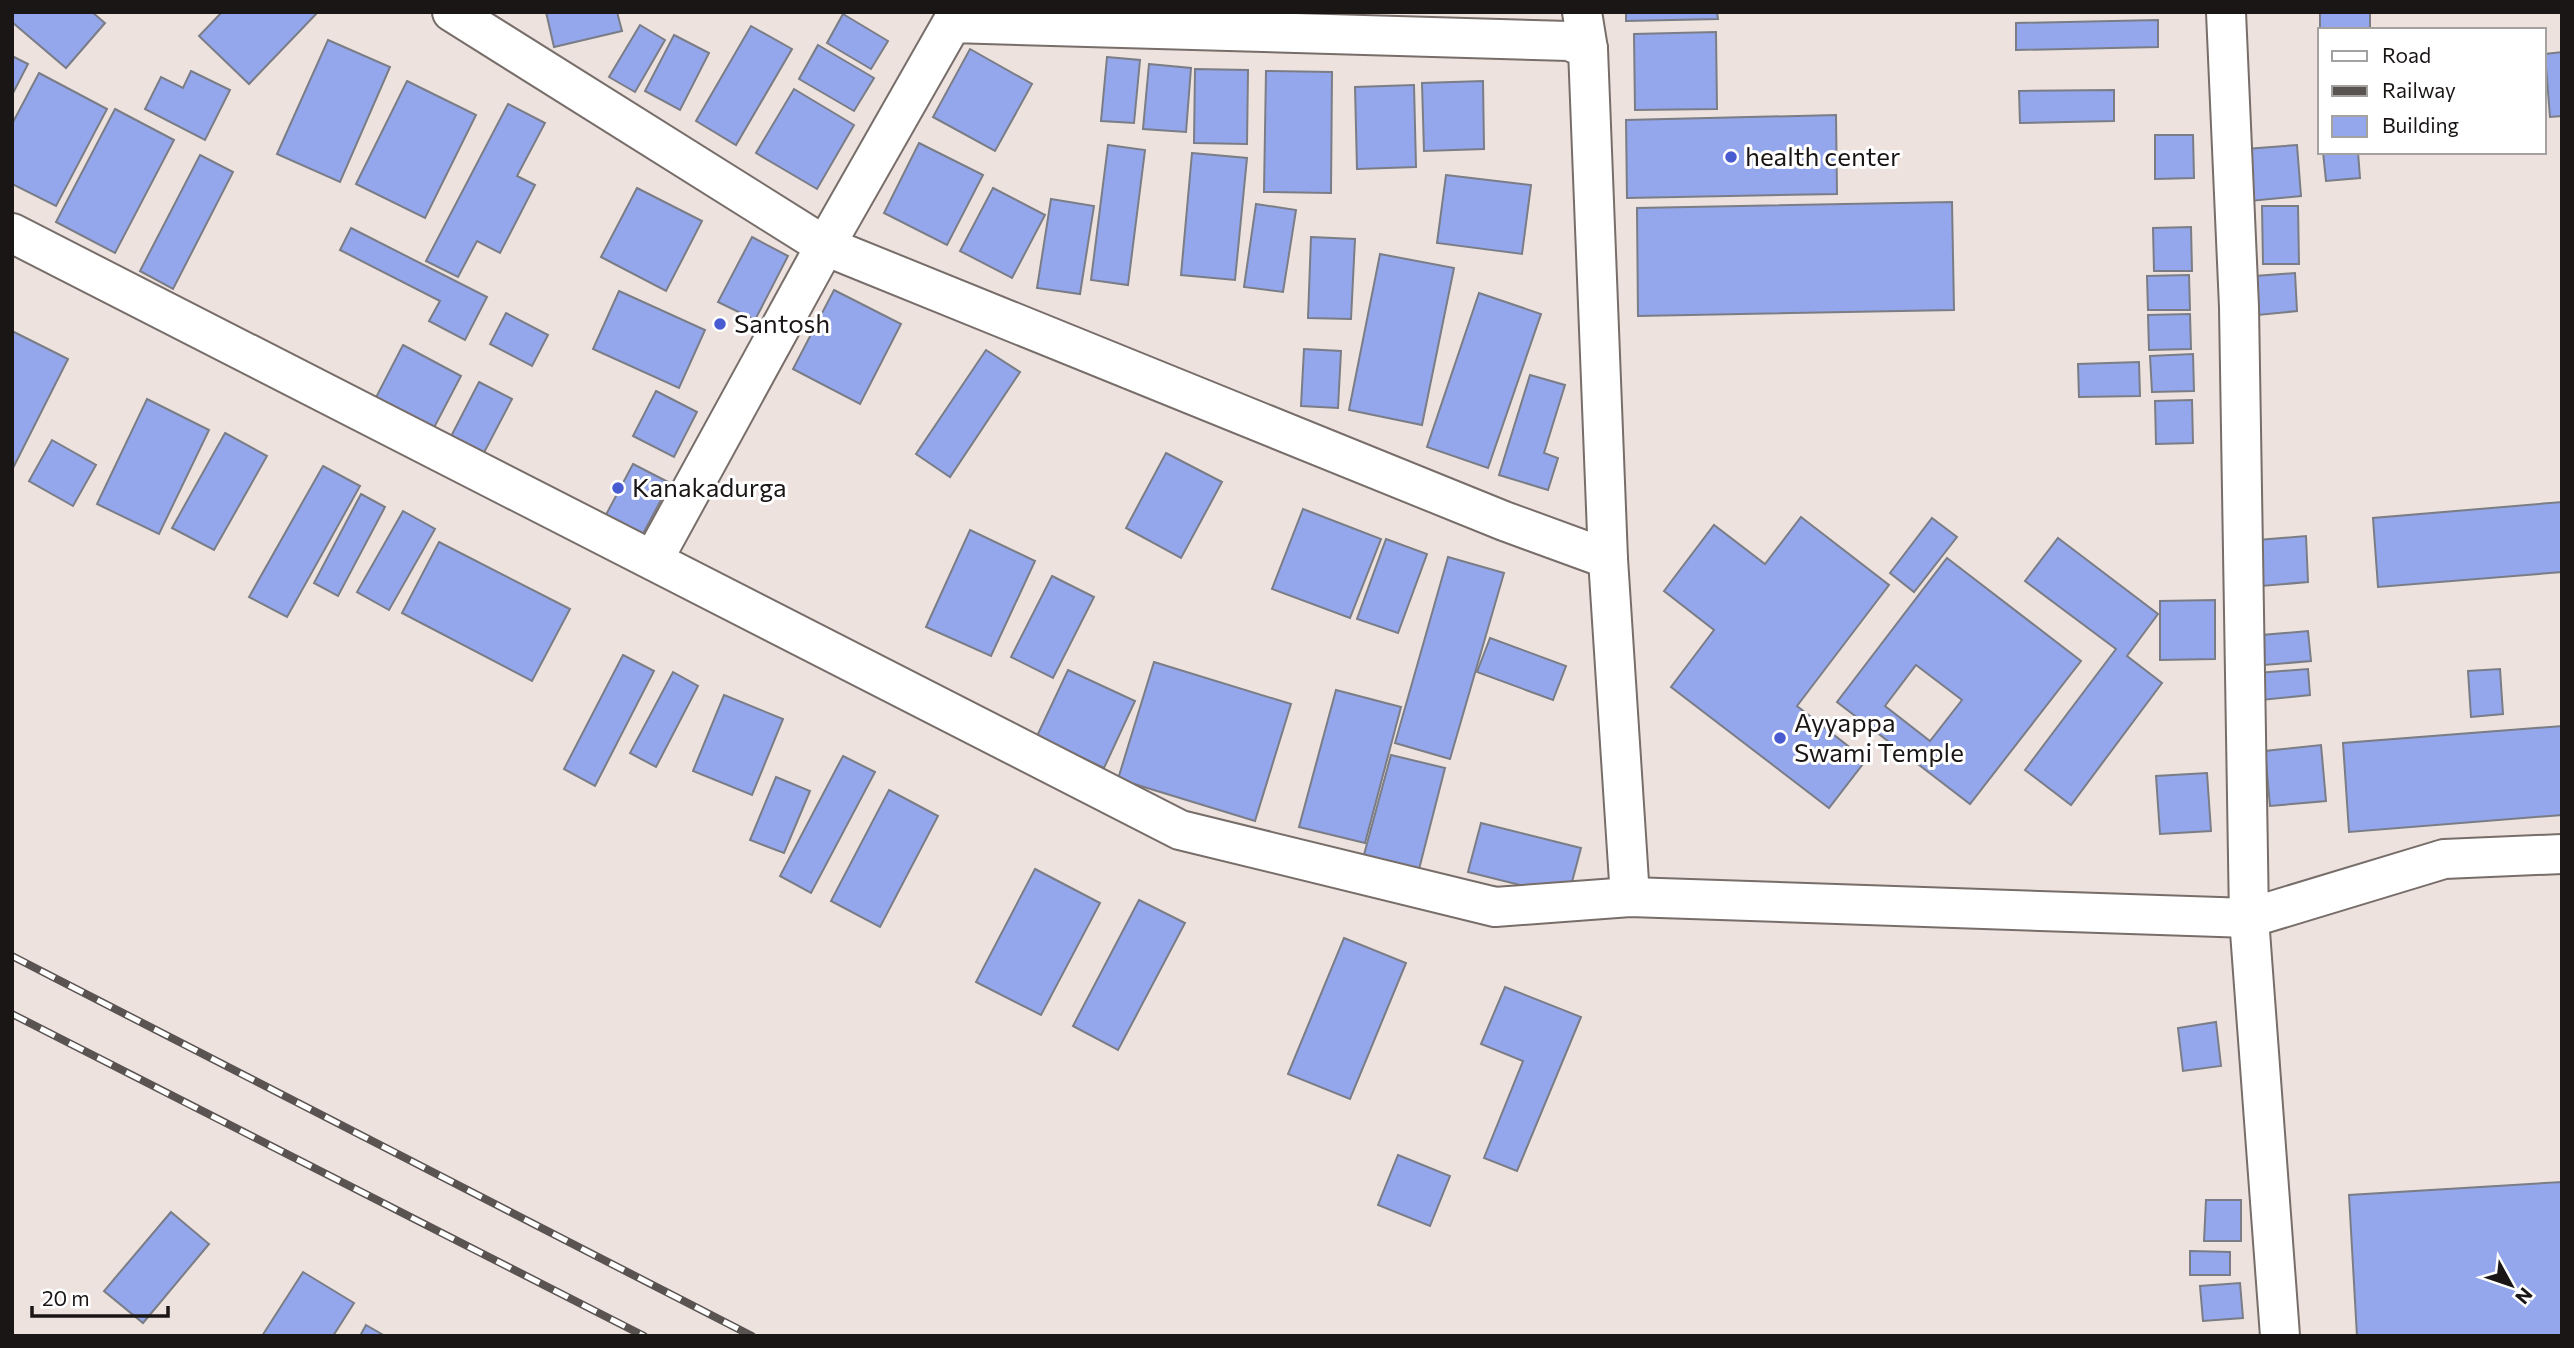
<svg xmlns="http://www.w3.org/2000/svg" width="2574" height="1348" font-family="Commissioner,sans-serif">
<rect width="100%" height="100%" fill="#ede2de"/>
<g fill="#95a7ec" stroke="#7a7d86" stroke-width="2" fill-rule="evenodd">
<polygon points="12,12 92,12 105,23 66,68 12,22"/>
<polygon points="222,12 318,12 249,84 199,36"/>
<polygon points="546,12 617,12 622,31 554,47"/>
<polygon points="1626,12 1717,12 1718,19 1626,21"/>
<rect x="2320" y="12" width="50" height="18"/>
<polygon points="843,14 888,41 871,69 827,43"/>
<polygon points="2158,20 2158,47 2016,50 2016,23"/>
<polygon points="640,25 665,40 635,92 609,77"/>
<polygon points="751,26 792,49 736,145 696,121"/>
<polygon points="1716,32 1717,109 1635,110 1634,34"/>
<polygon points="674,35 709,53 680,110 645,91"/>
<polygon points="328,40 390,67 340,182 277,154"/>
<polygon points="818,45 874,78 854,111 799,79"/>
<polygon points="970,49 1032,84 995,151 933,117"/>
<polygon points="2562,52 2562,116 2550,117 2545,54"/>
<polygon points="12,56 28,64 12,95"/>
<polygon points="1107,57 1140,60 1134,123 1101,121"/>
<polygon points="1149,64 1191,68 1186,132 1143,129"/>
<polygon points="1195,69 1248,70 1247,144 1194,143"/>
<polygon points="191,71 230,90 205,140 145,109 161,77 183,88"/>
<polygon points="1266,71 1332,72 1331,193 1264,192"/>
<polygon points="39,73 107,109 56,206 12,184 12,124"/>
<polygon points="407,81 476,115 425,218 356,184"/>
<polygon points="1483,81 1484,149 1424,151 1422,83"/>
<polygon points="1414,85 1416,167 1357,169 1355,87"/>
<polygon points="794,89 854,125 817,189 756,153"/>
<polygon points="2114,90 2114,121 2020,123 2019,91"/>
<polygon points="508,104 545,123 517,176 535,185 500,253 477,241 458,277 426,261"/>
<polygon points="115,109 174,140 115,253 56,222"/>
<polygon points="1836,115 1837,194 1627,198 1626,120"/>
<polygon points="2155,135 2193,135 2194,178 2155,179"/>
<polygon points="919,143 983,175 947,245 884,213"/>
<polygon points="1108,145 1145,150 1128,285 1091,280"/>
<polygon points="2297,145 2301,196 2250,201 2246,149"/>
<polygon points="2323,152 2358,152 2360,178 2326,181"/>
<polygon points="1192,153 1247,158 1235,280 1181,275"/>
<polygon points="200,155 233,172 173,289 140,271"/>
<polygon points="1446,175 1531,185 1522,254 1437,243"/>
<polygon points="637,188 702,221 666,291 601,257"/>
<polygon points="993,188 1045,215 1012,278 960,251"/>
<polygon points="1051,199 1094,206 1080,294 1037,288"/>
<polygon points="1952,202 1954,310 1638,316 1637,208"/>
<polygon points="1256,204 1296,210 1283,292 1244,287"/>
<polygon points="2262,206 2298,206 2299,264 2263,264"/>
<polygon points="2191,227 2192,271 2154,271 2153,228"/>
<polygon points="351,228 487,297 465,340 429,321 440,301 340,250"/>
<polygon points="752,237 788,256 755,320 718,302"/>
<polygon points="1311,237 1355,239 1351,319 1308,318"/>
<polygon points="1380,254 1454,268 1422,425 1349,410"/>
<polygon points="2295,273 2297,311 2258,315 2255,276"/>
<polygon points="2189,275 2190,310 2148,310 2147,276"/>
<polygon points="834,290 901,324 860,404 793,369"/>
<polygon points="619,291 705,330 679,388 593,349"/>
<polygon points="1479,293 1541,314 1488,468 1427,447"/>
<polygon points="506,313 548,335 532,366 490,344"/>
<polygon points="2190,314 2191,349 2149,350 2148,315"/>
<polygon points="12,331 68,359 12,470"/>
<polygon points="403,345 461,376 427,441 369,411"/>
<polygon points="1304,349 1341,351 1338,408 1301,406"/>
<polygon points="986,350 1020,372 950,477 916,454"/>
<polygon points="2193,354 2194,391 2152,392 2150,356"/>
<polygon points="2139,362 2140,396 2079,397 2078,364"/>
<polygon points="1530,375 1565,385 1544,453 1558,458 1548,490 1499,475"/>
<polygon points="479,382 512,399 477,466 444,450"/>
<polygon points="656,391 697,412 674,457 633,436"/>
<polygon points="147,399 209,430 159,534 97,504"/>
<polygon points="2192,400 2193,443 2156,444 2155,401"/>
<polygon points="225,433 267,456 214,550 172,528"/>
<polygon points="52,440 96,465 73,506 29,481"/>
<polygon points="1166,453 1222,482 1181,558 1126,528"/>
<polygon points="633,464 670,483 637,545 600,526"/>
<polygon points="323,466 360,486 287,617 249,597"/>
<polygon points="361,494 385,507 338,596 314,583"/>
<polygon points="2562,502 2562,572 2378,587 2373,518"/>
<polygon points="1303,509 1381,539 1350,618 1272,589"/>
<polygon points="403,511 435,529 389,610 357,592"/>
<polygon points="1801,517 1889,585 1797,706 1866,760 1829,808 1671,687 1714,630 1664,591 1714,525 1765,564"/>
<polygon points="1932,518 1957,537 1914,592 1890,573"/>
<polygon points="970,530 1035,561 991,656 926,627"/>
<polygon points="2306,536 2308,582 2261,586 2258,540"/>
<polygon points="2058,538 2158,614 2127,656 2162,683 2071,805 2025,770 2116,649 2025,581"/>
<polygon points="1386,539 1427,554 1398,633 1357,619"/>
<polygon points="439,542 570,609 532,681 402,613"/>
<polygon points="1448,557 1504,573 1450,759 1395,743"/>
<path d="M1947,558l134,103 -111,143 -133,-102zM1916,665l46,35 -32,41 -45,-35z"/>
<polygon points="1052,576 1094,597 1053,678 1011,657"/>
<polygon points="2215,600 2215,659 2160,660 2160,601"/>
<polygon points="2308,631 2311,661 2264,665 2262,635"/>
<polygon points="1490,638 1566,666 1553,700 1477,672"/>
<polygon points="623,655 654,671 595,786 564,769"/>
<polygon points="1154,662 1291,704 1255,821 1118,779"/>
<polygon points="2308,669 2310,695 2261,700 2258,673"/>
<polygon points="2500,669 2503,714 2471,717 2468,671"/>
<polygon points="1068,670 1135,701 1104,768 1037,736"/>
<polygon points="673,672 698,686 656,767 630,753"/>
<polygon points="1336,690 1401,707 1365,843 1299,827"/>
<polygon points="724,695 783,719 752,795 693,771"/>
<polygon points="2562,726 2562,815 2349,832 2343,743"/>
<polygon points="2321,745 2326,801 2270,806 2265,751"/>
<polygon points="1391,755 1445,768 1417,877 1362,862"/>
<polygon points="843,756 875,772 811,893 780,876"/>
<polygon points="2207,773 2211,831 2160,834 2156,776"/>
<polygon points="776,777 810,791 784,853 750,840"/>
<polygon points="889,790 938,816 880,927 831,901"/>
<polygon points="1481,823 1581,848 1568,897 1468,872"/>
<polygon points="1035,869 1100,903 1041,1015 976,982"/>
<polygon points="1139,900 1185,923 1118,1050 1073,1026"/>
<polygon points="1344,938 1406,963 1350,1099 1288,1074"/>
<polygon points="1505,987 1581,1017 1517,1171 1484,1158 1523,1061 1481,1044"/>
<polygon points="2216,1022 2221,1066 2183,1071 2178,1028"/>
<polygon points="1398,1155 1450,1176 1430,1226 1378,1205"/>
<polygon points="2562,1182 2562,1336 2357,1336 2349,1195"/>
<polygon points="2206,1200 2241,1200 2241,1241 2204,1241"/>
<polygon points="171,1212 209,1244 143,1323 104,1291"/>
<polygon points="2190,1251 2230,1252 2230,1275 2190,1275"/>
<polygon points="303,1272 354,1303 333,1336 262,1336"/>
<polygon points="2240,1283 2243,1318 2203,1321 2200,1286"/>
<polygon points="366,1325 385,1336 360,1336"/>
</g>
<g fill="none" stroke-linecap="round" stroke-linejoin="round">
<g stroke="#776d69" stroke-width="42">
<g id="street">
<polyline points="452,12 825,246 653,560"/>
<polyline points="1582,12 1588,49 1608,559 1630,897"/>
<polyline points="2226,12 2239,307 2249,918 2280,1336"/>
<polyline points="1588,49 1569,41 952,23 825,246 1504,521 1608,559"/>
<polyline points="12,233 1180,830 1495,907 1630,897 2249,918 2444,859 2562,854"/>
</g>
</g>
<use href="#street" stroke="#fff" stroke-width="38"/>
<g stroke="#595351" stroke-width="8">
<g id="rail">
<polyline points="12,956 752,1336"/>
<polyline points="12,1014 644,1336"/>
</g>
</g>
<use href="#rail" stroke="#fff" stroke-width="5" stroke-dasharray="16" stroke-linecap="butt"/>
</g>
<g fill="#495bd0" stroke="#fff" stroke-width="2.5">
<circle cx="1731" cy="157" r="7"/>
<circle cx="720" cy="324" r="7"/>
<circle cx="618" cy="488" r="7"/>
<circle cx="1780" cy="738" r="7"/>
</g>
<g text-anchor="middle" stroke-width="6" stroke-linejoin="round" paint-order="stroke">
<g font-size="26" fill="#1a1615" stroke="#fff" text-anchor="start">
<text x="1745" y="166">health center</text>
<text x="734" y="333">Santosh</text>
<text x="632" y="497">Kanakadurga</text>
<text x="1794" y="732">Ayyappa<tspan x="1794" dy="30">Swami Temple</tspan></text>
</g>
</g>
<rect width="2574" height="1348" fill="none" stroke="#1a1615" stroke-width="28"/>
<rect x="2318" y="28" width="228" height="126" fill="#ffffff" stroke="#a3a2a1" stroke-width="2"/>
<rect x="2332" y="51" width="35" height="10" fill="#ffffff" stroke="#a3a2a1" stroke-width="2"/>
<text x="2382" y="63" font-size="21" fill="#1a1615">Road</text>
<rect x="2332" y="86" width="35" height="10" fill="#595351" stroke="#a3a2a1" stroke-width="2"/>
<text x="2382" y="98" font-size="21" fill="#1a1615">Railway</text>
<rect x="2332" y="116" width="35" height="21" fill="#95a7ec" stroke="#a3a2a1" stroke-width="2"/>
<text x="2382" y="133" font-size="21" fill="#1a1615">Building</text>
<g transform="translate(2511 1285) rotate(130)" stroke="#ffffff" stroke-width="5" paint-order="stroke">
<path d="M0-5L12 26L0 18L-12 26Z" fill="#1a1615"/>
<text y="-10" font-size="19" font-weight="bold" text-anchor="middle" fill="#1a1615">N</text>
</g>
<path d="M32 1306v10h136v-10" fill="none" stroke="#1a1615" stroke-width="3.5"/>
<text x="42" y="1306" font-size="21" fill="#1a1615" stroke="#ffffff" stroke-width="5" paint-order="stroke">20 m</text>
</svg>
